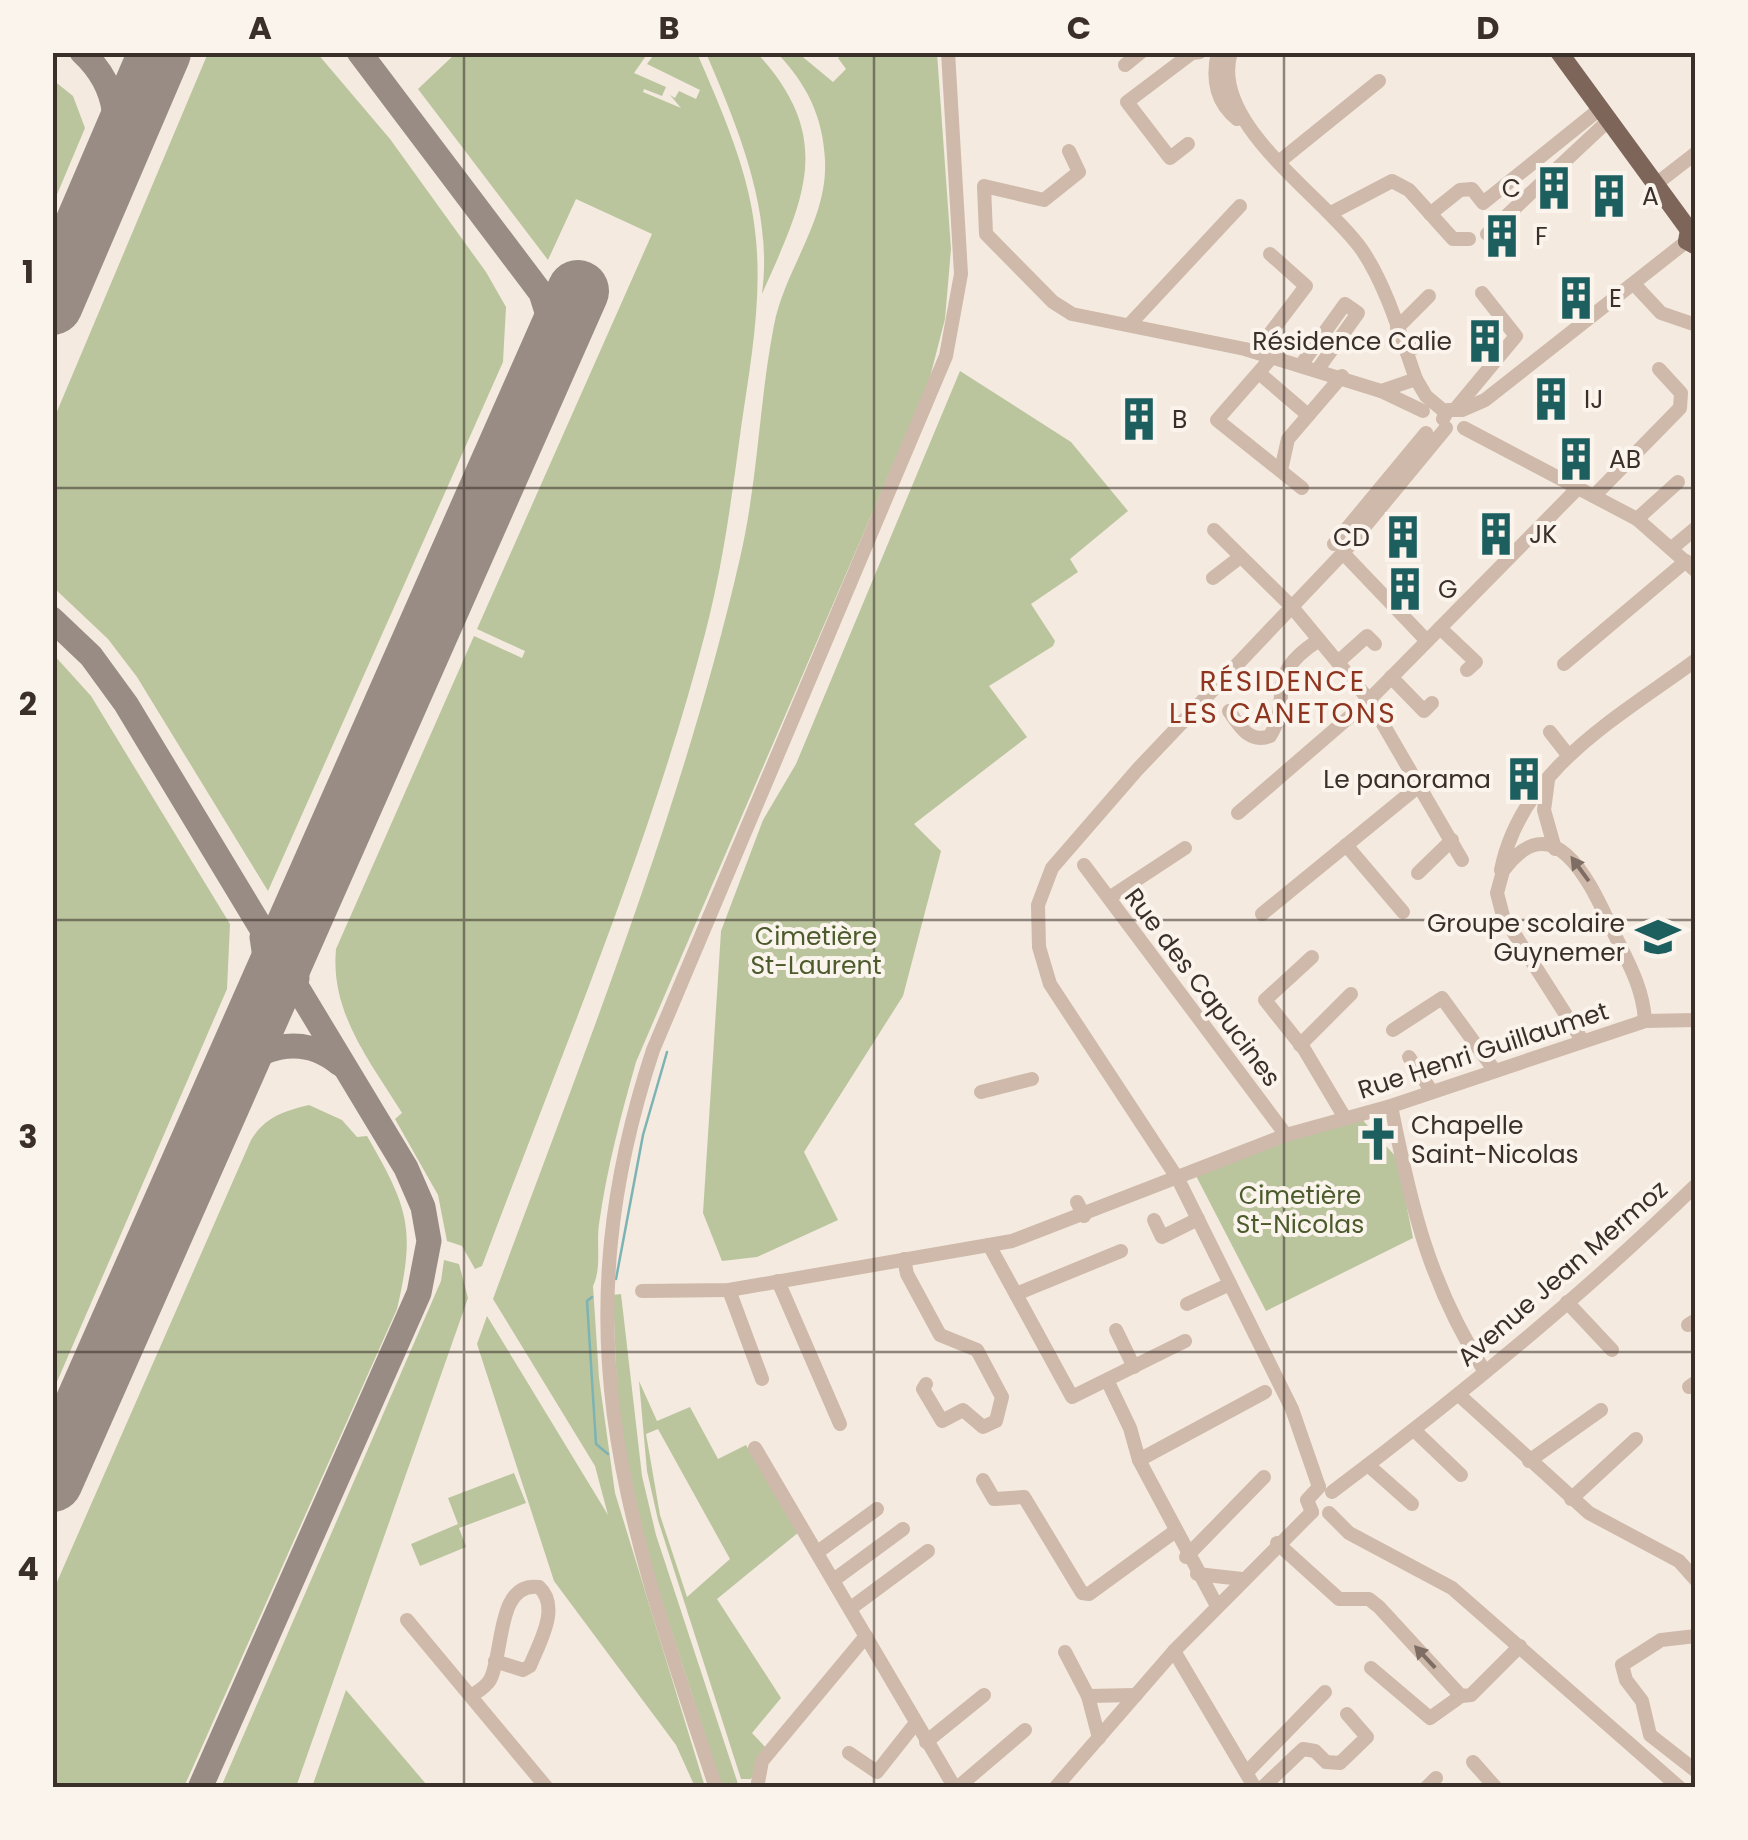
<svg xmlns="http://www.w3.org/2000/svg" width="1748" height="1840" font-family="Poppins,sans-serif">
<rect width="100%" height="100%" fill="#f4eadf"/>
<g fill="#bac59e" fill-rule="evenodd">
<polygon points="208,53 317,53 390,139 486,272 506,307 503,362 268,891 137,677 108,639 53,587 53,421"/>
<path d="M456,53h192l-14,20 32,14 -4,9 -18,-7 -1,3 38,16 -11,-13 5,3 4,-7 17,8 4,-9 -53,-26 8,-11h42c25,58 54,122 59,187 6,62 -6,127 -15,188 -9,68 -18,136 -35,202 -56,217 -146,426 -224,636l-7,3 -13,-23 -15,-5 -9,-46 -43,-76 7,-6c-32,-52 -72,-100 -66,-164l138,-313 48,22 3,-7 -48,-22 175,-395 -76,-35 -28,61 -130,-171z"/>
<path d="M706,53h51c79,86 47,146 5,241 11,-84 -24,-166 -56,-241z"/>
<path d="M777,53h21l35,29 13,-13 -8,-11 7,-5h92l14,196 -6,70 -16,62 -293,681c-15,53 -29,106 -37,162 -3,20 3,43 -6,62l6,92 16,115 90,294h-10l-19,-42 -122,-164 -77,-237 10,-28 121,199 -13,-49 -102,-167c89,-241 190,-492 247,-741 18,-77 19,-156 34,-233 11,-57 54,-104 51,-165 -2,-43 -18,-76 -48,-107z"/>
<polygon points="53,80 73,96 85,128 53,204"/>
<polygon points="960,371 1071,442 1128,511 1070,559 1078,572 1031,604 1055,641 1053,646 989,686 1027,737 914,824 941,851 903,996 804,1152 838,1220 757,1257 722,1261 703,1213 721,931 763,820 796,764"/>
<polygon points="53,654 91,696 230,924 227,989 53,1391"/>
<path d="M309,1105l33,15 15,17 10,-1c41,71 49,92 30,173l-213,478h-131v-196l198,-451c14,-23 33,-29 58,-35z"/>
<polygon points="1359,1116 1397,1158 1413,1238 1266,1311 1193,1170"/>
<polygon points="444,1260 459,1264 468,1298 296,1787 221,1787 441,1281"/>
<polygon points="621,1294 642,1476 656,1535 739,1787 722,1787 648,1558 618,1415 613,1295"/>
<path d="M639,1381l18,40 33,-14 28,52 28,-14 53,87 -82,67 64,99 -29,35 16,17 -17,29h-10l-83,-259 -11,-49zM658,1429l72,130 -43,38 -27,-82 -14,-81z"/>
<polygon points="514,1473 526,1503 459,1528 466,1547 420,1566 411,1544 458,1524 448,1498"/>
<polygon points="346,1690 426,1784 426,1787 312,1787"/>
</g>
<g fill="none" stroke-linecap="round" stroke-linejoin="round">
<g stroke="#7db3b3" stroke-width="2.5">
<polyline points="616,1279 643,1135 667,1052"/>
<polyline points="592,1297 587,1301 596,1444 608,1454"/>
</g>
<g stroke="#988c84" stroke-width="25">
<path d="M82,52c40,37 38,79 24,127"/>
<polyline points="359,52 541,293 552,328 543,370"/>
<polyline points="52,619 91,656 126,704 406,1168 423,1207 429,1241 419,1293 200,1788"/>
<polyline points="297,978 294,943 299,922"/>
<polyline points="259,1014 267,971 262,937"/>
<path d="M227,1086c25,-41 75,-54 113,-22"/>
</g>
<g stroke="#988c84" stroke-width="62">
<polyline points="52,304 160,52"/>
<polyline points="52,1481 578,291"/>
</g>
<g stroke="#ceb9aa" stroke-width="14">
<path d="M1218,52c-6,26 -2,50 19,67"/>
<path d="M1231,52c-23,71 94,145 131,198 25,37 39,87 54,129l10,17 19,16"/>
<polyline points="1125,65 1141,52"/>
<polyline points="1188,144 1170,158 1127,102 1192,53 1200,52"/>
<polyline points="1069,151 1079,172 1044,200 984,186 986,234 1053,302 1072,314 1245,349 1381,391 1416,379"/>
<polyline points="1280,161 1379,81"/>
<polyline points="1656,184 1696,153"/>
<polyline points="1331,213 1392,181 1409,190 1453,239 1469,239"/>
<polyline points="1430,214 1460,190 1472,189 1483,203 1601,108"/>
<polyline points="1487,234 1609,120"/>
<polyline points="1634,284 1661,313 1696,325"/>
<polyline points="1129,325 1240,206"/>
<polyline points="1397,328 1429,296"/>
<polyline points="1406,351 1435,339"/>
<polyline points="1256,352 1306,286 1270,254"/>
<polyline points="1272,357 1217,420 1302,488"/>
<polyline points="1301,365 1345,304 1358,313 1318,369"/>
<polyline points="1259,373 1308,415"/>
<polyline points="1381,391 1423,411"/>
<polyline points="1457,407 1516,336 1482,293"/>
<polyline points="1443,419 1448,410 1462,410 1485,400 1687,241"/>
<polyline points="1464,428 1637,519 1696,571"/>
<polyline points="1281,470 1288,439 1342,376"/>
<polyline points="1594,496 1680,408 1681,393 1659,369"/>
<polyline points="1637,519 1678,482"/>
<polyline points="1214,530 1292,607 1369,700 1462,860"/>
<polyline points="1334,544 1426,433"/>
<polyline points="1672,548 1696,528"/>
<polyline points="1343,553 1427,641"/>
<polyline points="1213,578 1239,558"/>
<polyline points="1440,628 1476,662 1467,670"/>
<polyline points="1338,662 1367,636 1375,644"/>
<polyline points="1564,664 1686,561"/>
<polyline points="1391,677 1424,711 1432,703"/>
<path d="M1229,711c10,15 21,33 41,25 24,-39 -9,-59 49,-96"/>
<polyline points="1550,732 1568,755"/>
<polyline points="1548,780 1544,810 1555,849"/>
<polyline points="1238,813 1369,700 1578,488"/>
<polyline points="1346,845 1403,912"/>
<polyline points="1084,865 1286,1135"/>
<path d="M1501,870c20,-101 119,-154 195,-210"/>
<polyline points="1418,873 1452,840"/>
<polyline points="1109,898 1185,848"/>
<polyline points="1262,914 1420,785"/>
<polyline points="1312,957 1265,1000 1304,1049 1345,1118"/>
<polyline points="1393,1030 1442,998 1495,1071"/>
<path d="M1582,1040l-79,-124 -6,-23 6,-22c51,-70 88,14 107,54 15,32 33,60 35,96"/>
<polyline points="1300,1045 1351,994"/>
<polyline points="1409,1057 1432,1092"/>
<polyline points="981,1092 1032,1079"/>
<path d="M1391,1106c20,100 38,178 94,266"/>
<polyline points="1077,1202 1084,1216"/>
<polyline points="1154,1220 1162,1237 1198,1219"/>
<polyline points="989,1245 1072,1397 1185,1341"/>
<polyline points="904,1259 907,1274 940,1335 977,1350 1002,1397 996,1421 983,1427 963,1410 942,1421 923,1389 926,1384"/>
<polyline points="778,1281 840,1424"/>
<polyline points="729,1290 762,1379"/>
<polyline points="642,1291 729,1290 1012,1241 1286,1135 1391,1106 1645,1021 1696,1020"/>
<polyline points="1016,1294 1121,1251"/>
<polyline points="1567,1302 1612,1350"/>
<polyline points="1187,1304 1230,1284"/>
<polyline points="1688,1325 1696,1320"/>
<polyline points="1116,1330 1134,1367"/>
<polyline points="1107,1380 1130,1428 1139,1460 1217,1606"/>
<polyline points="1689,1387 1696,1382"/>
<polyline points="1459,1395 1589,1513 1679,1561 1696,1580"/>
<polyline points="1414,1430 1461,1475"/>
<polyline points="755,1448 955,1788"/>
<polyline points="1139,1460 1265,1392"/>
<polyline points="1529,1461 1601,1410"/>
<polyline points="1368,1465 1412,1504"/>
<polyline points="983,1480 994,1499 1024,1497 1082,1593 1089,1594 1174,1532"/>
<polyline points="1319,1487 1292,1409 1178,1179 1050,984 1039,947 1038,905 1052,868 1137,770 1343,553 1446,428"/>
<path d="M1332,1492c127,-95 250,-196 364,-307"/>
<polyline points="1571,1499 1636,1439"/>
<polyline points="1312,1512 1307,1500 1319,1487"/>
<polyline points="1329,1513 1349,1533 1452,1588 1680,1788"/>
<polyline points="1277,1543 1339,1599 1369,1599 1379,1607 1461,1696 1471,1695 1520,1646"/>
<polyline points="819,1551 877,1509"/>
<polyline points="1186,1557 1264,1477"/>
<polyline points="1197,1574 1242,1579"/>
<polyline points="835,1579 903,1529"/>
<polyline points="851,1608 928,1551"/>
<polyline points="407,1620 547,1788"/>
<polyline points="1696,1636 1661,1640 1622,1665 1626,1680 1642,1701 1650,1735 1696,1771"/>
<polyline points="1174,1651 1255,1788"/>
<polyline points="1065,1652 1088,1696 1099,1738"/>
<polyline points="1371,1668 1430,1718 1461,1696"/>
<path d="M471,1696c6,-4 15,-9 19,-16 14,-26 6,-99 49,-93 22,20 0,56 -9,79l-7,4 -28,-9"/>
<polyline points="1088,1696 1136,1695"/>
<polyline points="926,1742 984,1695"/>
<polyline points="849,1753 877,1772 915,1724"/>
<polyline points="1473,1762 1496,1788"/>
<polyline points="1247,1772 1325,1692"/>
<path d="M716,1788c-91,-272 -157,-452 -63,-738l293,-694 15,-82 -13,-222"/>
<polyline points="757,1788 762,1761 866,1636"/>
<polyline points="957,1788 1025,1730"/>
<polyline points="1055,1788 1174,1651 1312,1512"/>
<polyline points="1262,1788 1303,1749 1315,1751 1326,1762 1340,1763 1367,1737 1347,1714"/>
<polyline points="1426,1788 1436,1778"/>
</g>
<g stroke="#7d655a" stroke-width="18">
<polyline points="1559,52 1689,230"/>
<polyline points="1689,230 1687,241 1696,246"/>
</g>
</g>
<defs><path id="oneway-solid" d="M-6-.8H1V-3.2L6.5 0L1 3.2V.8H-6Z" transform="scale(2.5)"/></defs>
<g fill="#7d6d64">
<use href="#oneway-solid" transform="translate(1580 869) rotate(-126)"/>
<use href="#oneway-solid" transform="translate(1425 1657) rotate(-133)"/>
</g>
<path fill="none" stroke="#3b2f2a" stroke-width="2.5" stroke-opacity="0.55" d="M464,52v1736M874,52v1736M1284,52v1736M52,488h1644M52,920h1644M52,1352h1644"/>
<defs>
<g id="building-bare" transform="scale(3.45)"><path d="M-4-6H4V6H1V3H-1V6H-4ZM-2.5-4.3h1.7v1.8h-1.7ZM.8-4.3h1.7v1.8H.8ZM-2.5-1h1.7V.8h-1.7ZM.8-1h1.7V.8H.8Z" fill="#1d5e5f" stroke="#fbf4ed" stroke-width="2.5" paint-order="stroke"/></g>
<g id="school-bare" transform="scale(3.45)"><path d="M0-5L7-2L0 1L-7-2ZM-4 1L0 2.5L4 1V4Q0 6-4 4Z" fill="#1d5e5f" stroke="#fbf4ed" stroke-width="2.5" paint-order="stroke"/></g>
<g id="church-bare" transform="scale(3.45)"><path d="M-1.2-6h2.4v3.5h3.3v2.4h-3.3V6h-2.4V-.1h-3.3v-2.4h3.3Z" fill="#1d5e5f" stroke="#fbf4ed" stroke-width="2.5" paint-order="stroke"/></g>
</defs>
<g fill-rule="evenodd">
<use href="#building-bare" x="1554" y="188"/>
<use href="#building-bare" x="1609" y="196"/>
<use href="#building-bare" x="1502" y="236"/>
<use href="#building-bare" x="1576" y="298"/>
<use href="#building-bare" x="1485" y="341"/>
<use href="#building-bare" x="1551" y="399"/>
<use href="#building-bare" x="1139" y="419"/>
<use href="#building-bare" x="1576" y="459"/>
<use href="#building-bare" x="1496" y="534"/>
<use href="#building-bare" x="1403" y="537"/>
<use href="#building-bare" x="1405" y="589"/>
<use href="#building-bare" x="1524" y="779"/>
<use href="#school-bare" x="1658" y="937"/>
<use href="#church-bare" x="1378" y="1139"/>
</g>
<g text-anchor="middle" stroke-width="8" stroke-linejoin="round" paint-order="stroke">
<g font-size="25" fill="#3b2f2a" stroke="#fbf4ed" text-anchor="start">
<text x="1521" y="197" text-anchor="end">C</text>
<text x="1642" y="205">A</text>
<text x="1535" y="245">F</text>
<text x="1609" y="307">E</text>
<text x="1452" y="350" text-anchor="end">Résidence Calie</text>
<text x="1584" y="408">IJ</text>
<text x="1172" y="428">B</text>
<text x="1609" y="468">AB</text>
<text x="1529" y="543">JK</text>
<text x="1370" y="546" text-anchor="end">CD</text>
<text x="1438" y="598">G</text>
<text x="1491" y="788" text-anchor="end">Le panorama</text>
<text x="1625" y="932" text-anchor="end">Groupe scolaire<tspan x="1625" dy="29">Guynemer</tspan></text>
<text x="1411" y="1134">Chapelle<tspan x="1411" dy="29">Saint-Nicolas</tspan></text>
</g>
<g font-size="25" fill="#4c5b2c" stroke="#fbf4ed">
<text x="816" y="945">Cimetière<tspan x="816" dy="29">St-Laurent</tspan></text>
<text x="1300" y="1204">Cimetière<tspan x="1300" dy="29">St-Nicolas</tspan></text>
</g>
<g font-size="25" fill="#3b2f2a" stroke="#fbf4ed">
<text transform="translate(1203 987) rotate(53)" y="9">Rue des Capucines</text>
<text transform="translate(1483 1050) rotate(-18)" y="9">Rue Henri Guillaumet</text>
<text transform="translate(1562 1273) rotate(-41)" y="9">Avenue Jean Mermoz</text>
</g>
<g font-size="28" letter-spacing="2.5" fill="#8f341e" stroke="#fbf4ed">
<text x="1283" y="691">RÉSIDENCE<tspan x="1283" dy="32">LES CANETONS</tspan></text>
</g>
</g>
<rect width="1748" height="1840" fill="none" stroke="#fbf4ed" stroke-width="110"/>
<rect x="55" y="55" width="1638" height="1730" fill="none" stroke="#3b2f2a" stroke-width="4"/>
<g font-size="32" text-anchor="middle" font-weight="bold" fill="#3b2f2a">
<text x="260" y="39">A</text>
<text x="669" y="39">B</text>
<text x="1079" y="39">C</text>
<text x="1488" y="39">D</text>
<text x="28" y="283">1</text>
<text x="28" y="715">2</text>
<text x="28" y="1148">3</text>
<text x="28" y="1580">4</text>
</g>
</svg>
